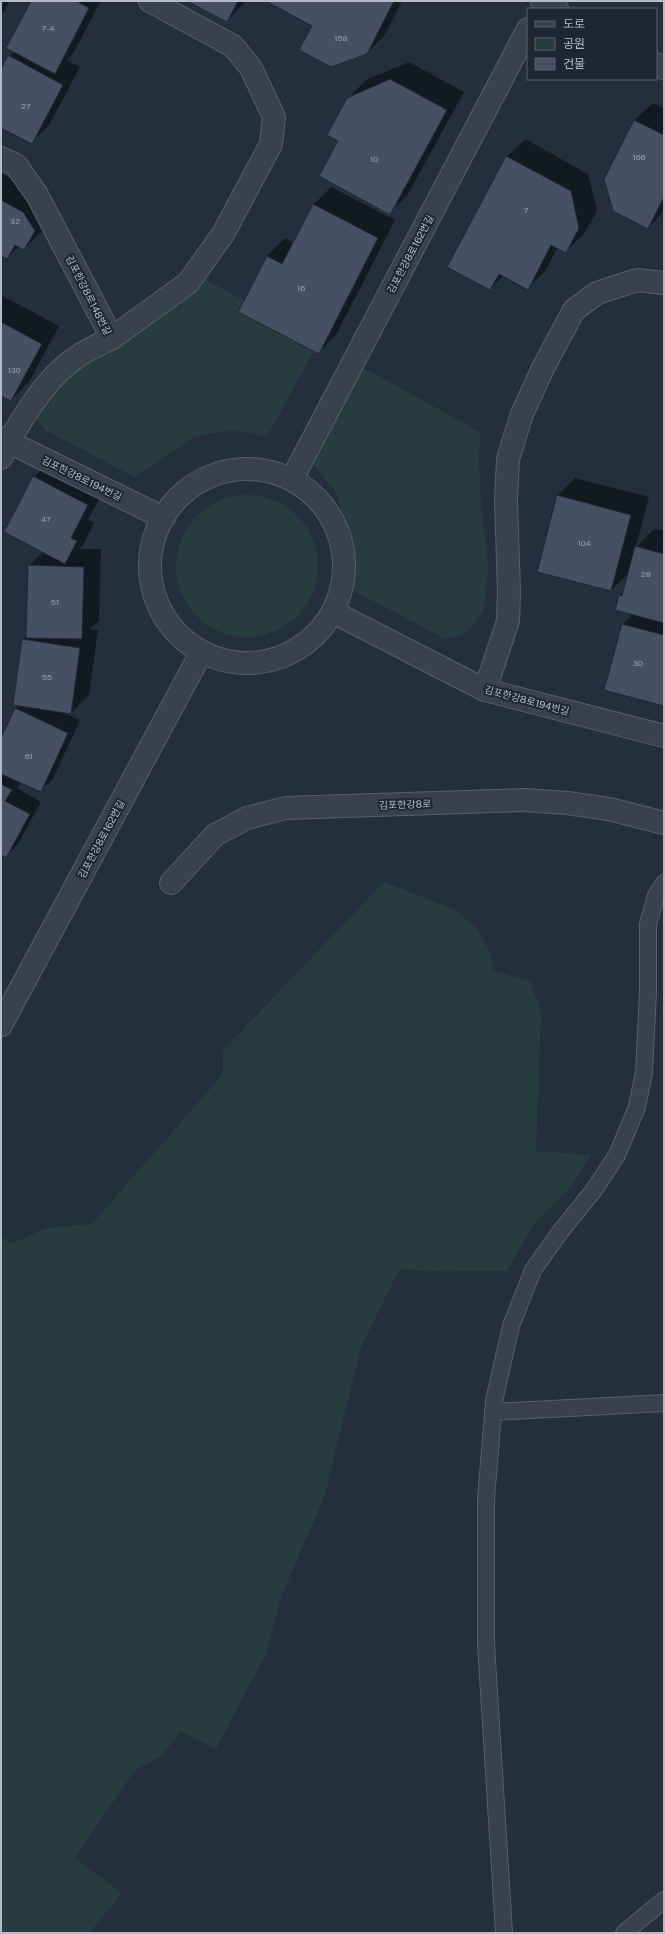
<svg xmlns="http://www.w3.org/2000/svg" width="665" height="1934" font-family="'Public Sans','Noto Sans KR',sans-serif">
<rect width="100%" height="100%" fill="#242f3e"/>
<g fill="#263c3f">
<polygon points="204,279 319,341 267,437 236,430 195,436 135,477 45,430 36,418 48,389"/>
<polygon points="362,367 480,432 479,464 481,504 489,569 483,611 474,625 461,636 445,639 345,586 350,571 349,532 336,493 311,461"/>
<circle cx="247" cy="566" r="71"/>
<polygon points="384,882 453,909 476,928 488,948 494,971 530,981 541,1012 536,1151 591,1155 570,1189 533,1225 507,1271 399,1270 361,1347 325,1495 282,1595 265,1656 216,1749 181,1731 162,1756 135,1770 75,1858 122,1893 89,1933 1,1933 1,1236 11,1244 47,1228 92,1224 223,1074 223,1050"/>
</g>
<g fill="#0007">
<polygon points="1,1 10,1 1,16"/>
<polygon points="32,1 101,1 72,55 67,60 80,67 49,125 31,143 1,126 1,71 9,56 14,51"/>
<polygon points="189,1 246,1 227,21"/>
<polygon points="268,1 402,1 385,35 366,53"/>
<polygon points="409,62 464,92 407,196 389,213 340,141 348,98 366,80"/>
<polygon points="653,103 664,108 664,211 648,228 605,179 635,120"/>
<polygon points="525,139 588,174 597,210 584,234 566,251 558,247 545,271 528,288 504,275 490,289 507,157"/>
<polygon points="1,173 41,194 52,212 42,231 24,249 19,246 7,258 1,255"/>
<polygon points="331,187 395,220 336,335 318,353 239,311 267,256 285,238 294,243 314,204"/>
<polygon points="1,295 59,326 29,382 11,400 1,395"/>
<polygon points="52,459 105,487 88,520 94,523 83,545 79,549 101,549 99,621 90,629 98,630 89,695 71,713 62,712 80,720 53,779 40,791 21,782 17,788 41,802 18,844 5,857 1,854 1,741 16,709 19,705 23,640 27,636 29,566 44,551 34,477"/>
<polygon points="575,478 649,497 636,547 654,529 664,531 664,705 622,625 633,614 620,595 625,591 630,572 611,590 558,495"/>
</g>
<g fill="#455162" stroke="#1f2835">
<polygon points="31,1 76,1 89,8 55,74 6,48"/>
<polygon points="187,1 238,1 227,22"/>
<polygon points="266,1 394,1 367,54 331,67 299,50 312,26"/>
<polygon points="8,55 63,85 32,144 1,128 1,69"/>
<polygon points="390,79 447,110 390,215 319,176 338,141 327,135 347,98"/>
<polygon points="634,120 664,135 664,197 648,229 613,211 604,179"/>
<polygon points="506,156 571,191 579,228 566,253 551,245 528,290 499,274 490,290 447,267"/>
<polygon points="1,200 23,212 35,231 24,250 15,245 7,259 1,256"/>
<polygon points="313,204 378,238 319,354 238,312 267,256 282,264"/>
<polygon points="1,322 42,344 11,401 1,396"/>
<polygon points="33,476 88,505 71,538 77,541 65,564 4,532"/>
<polygon points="557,495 631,515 611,591 537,572"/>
<polygon points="635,546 664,554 664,623 615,610 619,595 622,596"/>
<polygon points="28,565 84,567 82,639 26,638"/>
<polygon points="622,624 664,635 664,706 604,690"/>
<polygon points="22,639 80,648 71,714 13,705"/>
<polygon points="15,708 68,733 41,792 1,774 1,738"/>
<polygon points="1,784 12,790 5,801 30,814 6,858 1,855"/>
</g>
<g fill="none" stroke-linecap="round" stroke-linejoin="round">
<g stroke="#565f6c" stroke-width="18">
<g id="service">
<polyline points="493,1412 664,1403"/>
<polyline points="504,1933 486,1644 486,1499 494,1401 511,1326 533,1270 560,1232 594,1190 617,1155 637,1107 644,1072 648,993 648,924 656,896 664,883"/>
<polyline points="624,1933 664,1900"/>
</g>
</g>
<g stroke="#565f6c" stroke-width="24">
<g id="minor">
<path d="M1,158l15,7 21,30 75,143c-12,6 -26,12 -38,21 -29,20 -58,67 -73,99"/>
<polyline points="112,338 188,283 223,234 271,144 274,117 251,68 233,46 150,1"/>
<polyline points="1,438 164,518"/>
<circle cx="247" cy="566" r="97"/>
<polyline points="292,479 528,29"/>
<polyline points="333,612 485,690 664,736"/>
<polyline points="485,690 508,621 509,592 506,500 508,459 522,414 543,368 574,310 597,293 637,280 664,283"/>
<polyline points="171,883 215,835 247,818 286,808 524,800 567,803 609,809 664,823"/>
<polyline points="1,1025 201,653"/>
</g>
</g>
<g stroke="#565f6c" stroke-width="24">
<g id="tertiary">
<polyline points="542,1 557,9"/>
<polyline points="656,64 664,68"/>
</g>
</g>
<use href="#service" stroke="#38414e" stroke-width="16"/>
<use href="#minor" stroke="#38414e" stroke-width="22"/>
<use href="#tertiary" stroke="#38414e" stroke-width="22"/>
</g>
<g text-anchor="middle" stroke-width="4" stroke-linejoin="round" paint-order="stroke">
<g font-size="8" fill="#98a1af">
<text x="48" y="31">7-4</text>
<text x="341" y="41">158</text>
<text x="26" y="109">27</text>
<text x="639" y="160">166</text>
<text x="374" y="162">10</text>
<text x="526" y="213">7</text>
<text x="15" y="224">32</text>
<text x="301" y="291">16</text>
<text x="14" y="373">130</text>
<text x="46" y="522">47</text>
<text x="584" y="546">104</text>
<text x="646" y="577">28</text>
<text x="55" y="605">51</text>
<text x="638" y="666">30</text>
<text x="47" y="680">55</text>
<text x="29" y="759">61</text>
</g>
<g font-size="10" fill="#b4bcc9" stroke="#1d2633">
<text transform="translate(410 254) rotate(-62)" y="4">김포한강8로162번길</text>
<text transform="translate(89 295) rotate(63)" y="4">김포한강8로148번길</text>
<text transform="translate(82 478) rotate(26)" y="4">김포한강8로194번길</text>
<text transform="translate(527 700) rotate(15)" y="4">김포한강8로194번길</text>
<text transform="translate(405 804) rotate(-2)" y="4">김포한강8로</text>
<text transform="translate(101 839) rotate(-62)" y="4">김포한강8로162번길</text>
</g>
</g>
<rect width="665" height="1934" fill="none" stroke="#b4bcc9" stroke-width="4"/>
<rect x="527" y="8" width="130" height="72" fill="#1d2633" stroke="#59626f"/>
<rect x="535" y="21" width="20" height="6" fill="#38414e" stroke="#59626f"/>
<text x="563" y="28" font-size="12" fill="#b4bcc9">도로</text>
<rect x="535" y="38" width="20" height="12" fill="#263c3f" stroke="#59626f"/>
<text x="563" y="48" font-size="12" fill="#b4bcc9">공원</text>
<rect x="535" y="58" width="20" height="12" fill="#455162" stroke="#59626f"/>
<text x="563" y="68" font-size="12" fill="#b4bcc9">건물</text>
</svg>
